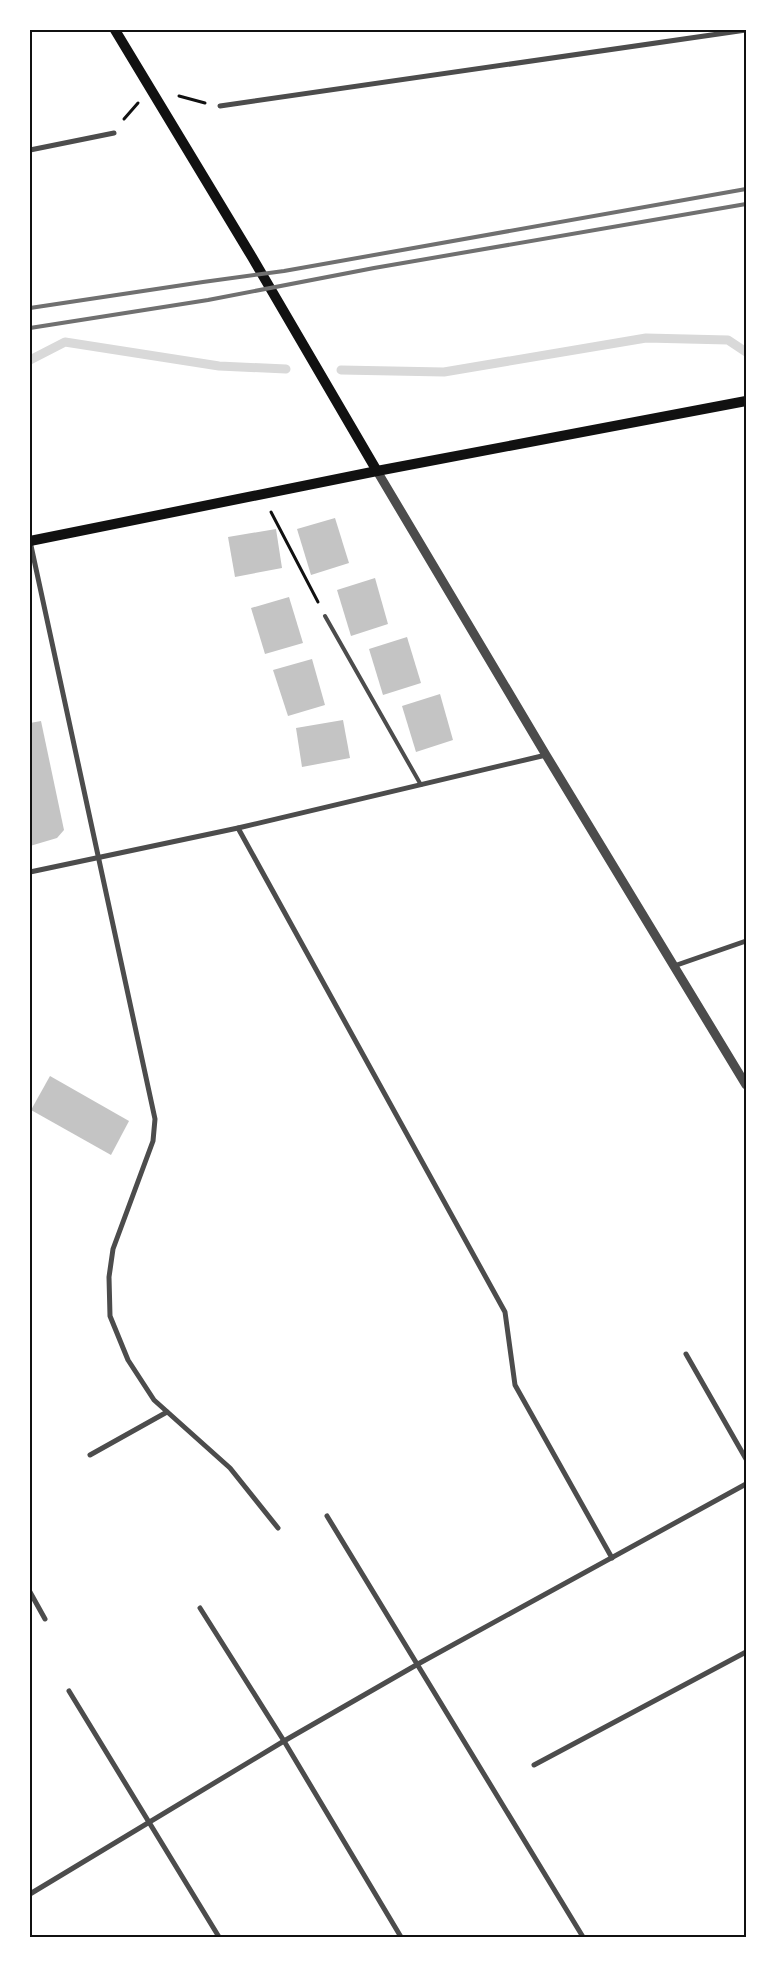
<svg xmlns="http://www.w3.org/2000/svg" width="776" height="1967" font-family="'Source Serif 4',serif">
<rect width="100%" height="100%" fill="#fff"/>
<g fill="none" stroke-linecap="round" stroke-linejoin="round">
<g stroke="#d9d9d9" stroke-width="9">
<polyline points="30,360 65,342 219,366 286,369"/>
<polyline points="341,370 444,372 646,338 728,340 746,352"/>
</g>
</g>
<g fill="#c4c4c4">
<polygon points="335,518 349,563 311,575 297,529"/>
<polygon points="276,529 282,568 235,577 228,537"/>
<polygon points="375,578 388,624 351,636 337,590"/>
<polygon points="289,597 303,643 265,654 251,608"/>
<polygon points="407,637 421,683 383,695 369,649"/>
<polygon points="312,659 325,705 288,716 273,670"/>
<polygon points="440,694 453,740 416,752 402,706"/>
<polygon points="343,720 350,758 302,767 296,728"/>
<polygon points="41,721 64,830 57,838 30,846 30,723"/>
<polygon points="50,1076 129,1121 111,1155 31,1110"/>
</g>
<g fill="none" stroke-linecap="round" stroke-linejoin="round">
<g stroke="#111" stroke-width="3">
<polyline points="179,96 205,103"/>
<polyline points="124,119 138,103"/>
<polyline points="271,512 318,602"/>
</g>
<polyline stroke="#4c4c4c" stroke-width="4" points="325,616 421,785"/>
<g stroke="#4c4c4c" stroke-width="5">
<polyline points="220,106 746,30"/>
<polyline points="30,150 114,133"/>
<polyline points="30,541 155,1119 153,1141 113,1249 109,1277 110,1316 128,1360 154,1400 230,1468 278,1528"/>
<polyline points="238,828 505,1312 515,1385 612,1558"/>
<polyline points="30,872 238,828 546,755"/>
<polyline points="674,966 746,941"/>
<polyline points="686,1354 746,1459"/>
<polyline points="90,1455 167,1412"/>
<polyline points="327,1516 583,1937"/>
<polyline points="30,1592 45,1619"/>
<polyline points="200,1608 284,1741 401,1937"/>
<polyline points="69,1691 219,1937"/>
<polyline points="534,1765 746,1652"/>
<polyline points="30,1894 284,1741 418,1664 746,1484"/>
</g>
<polyline stroke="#4c4c4c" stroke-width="9" points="377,471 546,755 746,1085"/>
<g stroke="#111" stroke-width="10">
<polyline points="115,30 252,257 377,471"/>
<polyline points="30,541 377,471 746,401"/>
</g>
<g stroke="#707070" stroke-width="4">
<polyline points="30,308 203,282 284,271 746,189"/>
<polyline points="30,328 208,300 374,268 746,204"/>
</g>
</g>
<rect width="776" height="1967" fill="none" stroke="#ffffff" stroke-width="62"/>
<rect x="31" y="31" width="714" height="1905" fill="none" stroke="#111" stroke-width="2"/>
</svg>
